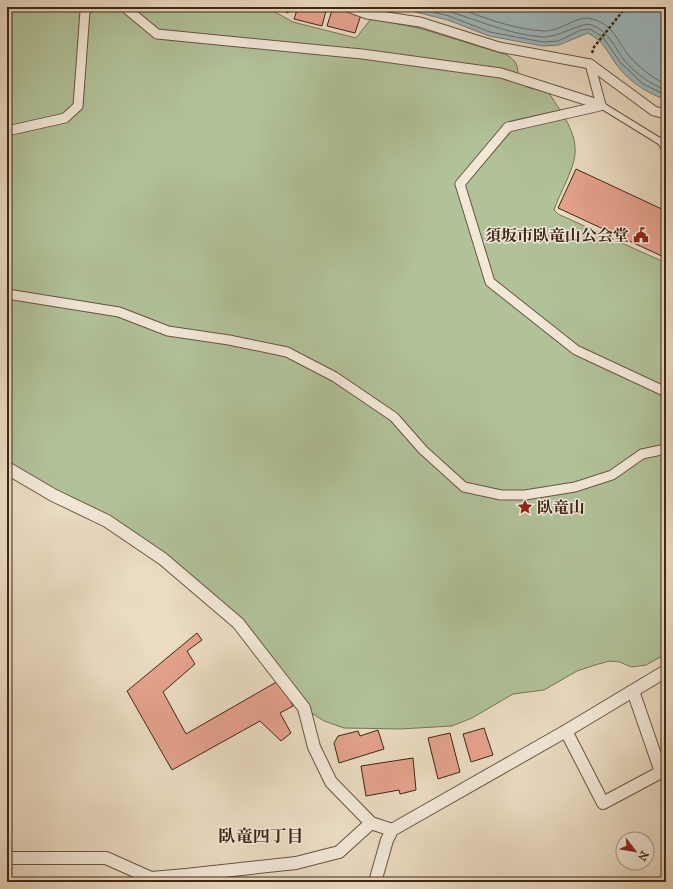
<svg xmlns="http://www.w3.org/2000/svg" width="673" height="889" font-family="'IM FELL Great Primer','Noto Serif JP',serif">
<rect width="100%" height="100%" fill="#ebdcc3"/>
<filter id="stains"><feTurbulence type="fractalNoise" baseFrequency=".005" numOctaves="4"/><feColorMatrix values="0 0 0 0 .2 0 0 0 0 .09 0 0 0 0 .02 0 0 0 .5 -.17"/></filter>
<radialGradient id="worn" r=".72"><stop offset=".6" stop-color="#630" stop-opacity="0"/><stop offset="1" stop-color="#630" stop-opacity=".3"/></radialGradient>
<path fill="#b1c299" stroke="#787458" d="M7,7h259l27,15 63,16 15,-19 48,9 88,27c18,11 6,21 15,29 7,6 18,5 27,9 14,23 34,45 23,74 -5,15 -13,28 -18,43l4,4 108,49v391l-20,11 -15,2 -11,-5 -10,-1 -15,4 -18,6 -33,19 -31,4 -41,24 -20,8 -52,3 -56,-1 -20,-7 -20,-13 -65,-83 -75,-66 -157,-91z"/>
<path fill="#9db9be" stroke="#787e7b" d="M395,7h271v93c-19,-7 -38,-19 -50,-36 -10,-14 -12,-22 -28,-31l-29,12 -16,1 -54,-10 -41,-16z"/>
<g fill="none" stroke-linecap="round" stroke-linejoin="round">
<g stroke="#6e6f6a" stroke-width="1">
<polyline points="413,7 449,16 490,32 543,42 558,41 581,30 590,29 603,37 620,62 643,84 666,95"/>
<path d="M433,7c37,9 71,27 109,30 17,1 40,-16 50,-12 17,7 22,21 32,35 11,13 26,24 42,30"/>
<path d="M456,7c28,11 57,22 87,24 18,1 35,-17 49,-12 23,6 25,23 38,38 10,11 22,21 36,27"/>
</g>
</g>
<g fill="#e4a28d" stroke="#402516">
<polygon points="276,7 291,7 288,13"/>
<polygon points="298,7 327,7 322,26 294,19"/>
<polygon points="333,7 361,15 355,33 327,26"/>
<polygon points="576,169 666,211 666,258 558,208"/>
<polygon points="197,633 202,640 187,651 195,664 163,692 186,734 280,680 293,706 280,713 291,733 281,741 260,721 172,770 127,691"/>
<polygon points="484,728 493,755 471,762 463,734"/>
<polygon points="378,730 384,749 339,763 334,743 338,736 358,731 360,736"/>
<polygon points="450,733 460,772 438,779 428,738"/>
<polygon points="413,758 416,790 400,794 399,790 366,796 361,766"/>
</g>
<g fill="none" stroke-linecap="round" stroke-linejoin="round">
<g stroke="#6b5341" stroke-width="8">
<g id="service">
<polyline points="601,105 661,142"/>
<polyline points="666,143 661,142 666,151"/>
</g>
</g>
<g stroke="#6b5341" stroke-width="11">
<g id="pedestrian">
<polyline points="127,7 128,10 157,34 362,54 501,73 601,105"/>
<polyline points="348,7 367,14 420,22 499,47 590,64 654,111 666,114"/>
<polyline points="590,64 601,105"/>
<polyline points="600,106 508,127 460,184 490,282 576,350 666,392"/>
<polyline points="7,131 65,118 78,106 85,11 90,7"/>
<polyline points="7,294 119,312 168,331 229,340 287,352 335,377 394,417 423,450 464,487 501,495 525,495 575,487 612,475 642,454 666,449"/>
</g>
</g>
<g stroke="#6b5341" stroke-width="14">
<g id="minor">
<polyline points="7,468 53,495 107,521 163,559 238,623 304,708 314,747 331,782 371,823 392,830"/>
<polyline points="566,731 603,803 661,772 633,691"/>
<polyline points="7,858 106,858 151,878 186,875 296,863 339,852 371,823"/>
<polyline points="375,882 387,840 392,830 566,731 666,671"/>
</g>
</g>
<polyline stroke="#402516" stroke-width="2.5" stroke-dasharray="3 2" stroke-linecap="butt" points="592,53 594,47 626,7"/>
<use href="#service" stroke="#f2e8d8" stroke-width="6"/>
<use href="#pedestrian" stroke="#f2e8d8" stroke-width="9"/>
<use href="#minor" stroke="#f2e8d8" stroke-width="12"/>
</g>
<defs>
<g id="civic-bare" transform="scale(1.2)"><path d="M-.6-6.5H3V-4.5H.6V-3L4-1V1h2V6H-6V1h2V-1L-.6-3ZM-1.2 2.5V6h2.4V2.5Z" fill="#8f2418" stroke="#f2e8d8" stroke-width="2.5" paint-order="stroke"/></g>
<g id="sight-bare" transform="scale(1.2)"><path d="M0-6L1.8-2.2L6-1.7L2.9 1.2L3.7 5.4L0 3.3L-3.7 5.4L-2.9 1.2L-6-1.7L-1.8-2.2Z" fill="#8f2418" stroke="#f2e8d8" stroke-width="2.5" paint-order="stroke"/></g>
</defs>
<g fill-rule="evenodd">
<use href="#civic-bare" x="641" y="235"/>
<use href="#sight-bare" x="525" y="507"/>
</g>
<g text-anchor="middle" stroke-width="3" stroke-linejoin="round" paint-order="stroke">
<g font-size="16" font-weight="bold" fill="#402516" stroke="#f2e8d8" text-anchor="end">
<text x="629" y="241">須坂市臥竜山公会堂</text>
<text x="537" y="513" text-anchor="start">臥竜山</text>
</g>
<g font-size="17" font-weight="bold" fill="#402516" stroke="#f2e8d8">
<text x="261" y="842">臥竜四丁目</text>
</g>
</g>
<rect width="673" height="889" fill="none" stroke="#ebdcc3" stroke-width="24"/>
<rect x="8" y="8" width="657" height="873" fill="none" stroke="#402516" stroke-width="2"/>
<rect x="12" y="12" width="649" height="865" fill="none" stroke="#402516"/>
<g transform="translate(635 851) rotate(121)"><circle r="19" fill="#f2e8d8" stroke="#ab9a8a"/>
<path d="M0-3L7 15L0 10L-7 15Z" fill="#8f2418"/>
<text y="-6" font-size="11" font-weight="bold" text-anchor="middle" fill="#402516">N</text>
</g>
<rect width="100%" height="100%" filter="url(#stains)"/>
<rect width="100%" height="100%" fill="url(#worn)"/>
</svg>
